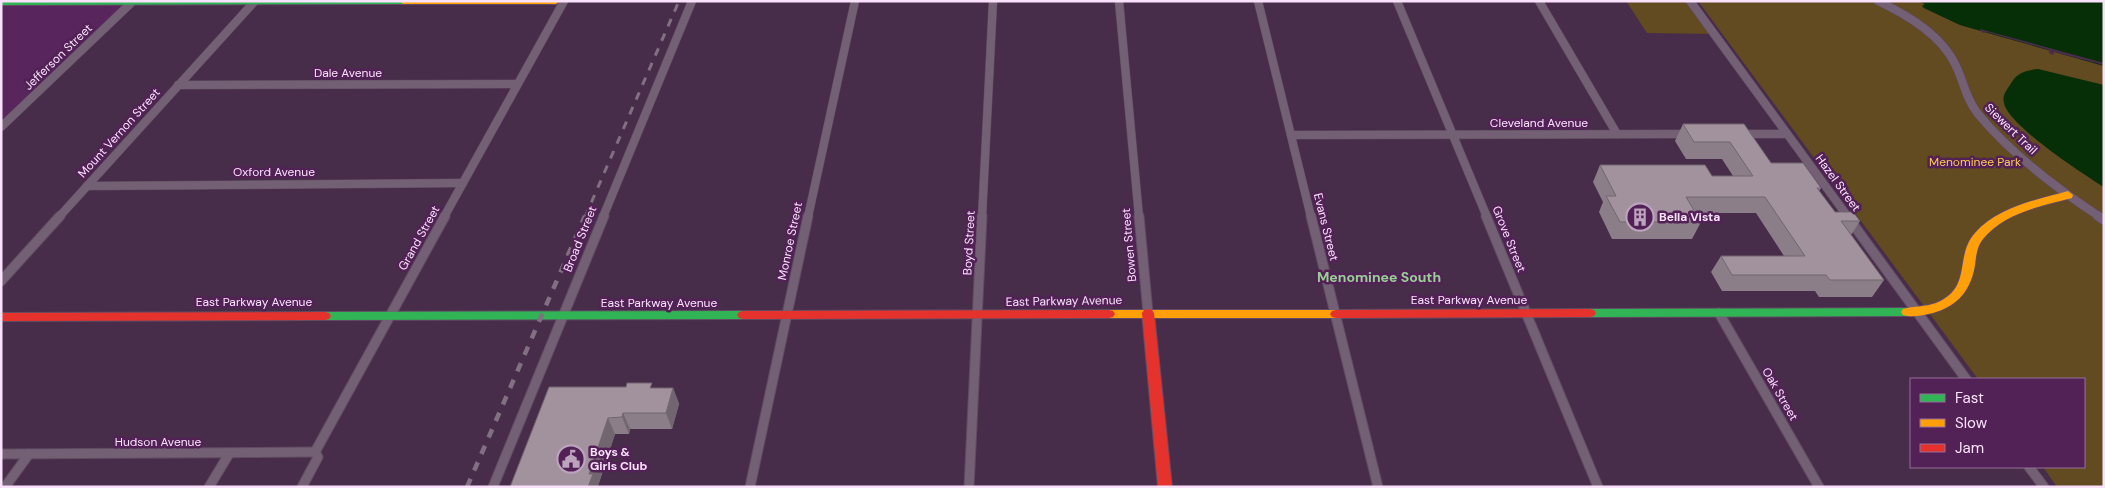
<svg xmlns="http://www.w3.org/2000/svg" width="2105" height="488" font-family="'DM Sans',sans-serif">
<rect width="100%" height="100%" fill="#482d4a"/>
<polygon fill="#58255d" points="1,1 131,3 1,127"/>
<g fill="#624a21">
<polygon points="1626,1 1690,1 1714,34 1647,33"/>
<polygon points="1698,1 1921,2 1926,5 1924,8 1960,25 2104,66 2104,487 2057,487 2043,467 2084,467 2084,379 1978,379"/>
</g>
<g fill="#062f08">
<polygon points="1918,1 2104,1 2104,66 1960,25 1924,8 1922,6 1925,4"/>
<path d="M2038,69l66,16v102c-21,-13 -96,-62 -100,-84 -2,-7 2,-12 6,-18 6,-12 16,-15 28,-16z"/>
</g>
<polygon fill="#482d4a" points="1980,29 2104,63 2104,65 2054,52 2053,55 2049,53 2049,50 1987,32 1983,33 1980,30"/>
<g fill="none" stroke-linecap="round" stroke-linejoin="round">
<g stroke="#614b63" stroke-width="9">
<g id="street-far1">
<polyline points="1119,1 1139,217"/>
<polyline points="1258,1 1311,217"/>
<polyline points="1397,1 1487,217"/>
<polyline points="1539,1 1617,134"/>
<polyline points="1690,1 1848,217"/>
<path d="M1878,1c29,14 64,34 78,65 8,17 10,33 22,48 34,41 78,74 122,103"/>
<polyline points="178,85 517,84"/>
<polyline points="1,127 131,3"/>
<polyline points="1741,134 1787,134"/>
<polyline points="1291,135 1688,134"/>
<polyline points="87,186 463,183"/>
<polyline points="59,217 255,1"/>
<polyline points="444,217 564,1"/>
<polyline points="603,217 692,1"/>
<polyline points="808,217 855,1"/>
<polyline points="982,217 993,1"/>
</g>
</g>
<g stroke="#614b63" stroke-width="11">
<g id="street">
<polyline points="1139,216 1148,313"/>
<polyline points="1311,216 1378,487"/>
<polyline points="1486,216 1598,487"/>
<polyline points="1847,216 1966,379"/>
<polyline points="2098,216 2104,220"/>
<polyline points="1,281 60,216"/>
<polyline points="1719,313 1819,487"/>
<polyline points="1,454 315,452"/>
<polyline points="2029,467 2044,487"/>
<polyline points="5,487 29,454"/>
<polyline points="209,487 229,454"/>
<polyline points="302,487 318,457 315,452 445,216"/>
<polyline points="493,487 604,216"/>
<polyline points="750,487 808,216"/>
<polyline points="969,487 982,216"/>
</g>
</g>
<g stroke="#614b63" stroke-width="2">
<g id="fast">
<polygon points="1,1 407,1 403,4 1,5"/>
<polygon points="1907,308 1911,309 1913,312 1911,315 1907,316 1590,317 1586,316 1584,313 1586,310 1590,309"/>
<polygon points="743,311 747,312 749,315 747,318 743,319 325,320 321,319 319,316 321,313 325,312"/>
</g>
</g>
<g stroke="#614b63" stroke-width="2">
<g id="slow">
<polygon points="399,1 560,1 556,4 403,4"/>
<path d="M2068,191l5,4 -1,3c-31,8 -68,15 -89,41 -6,7 -7,17 -8,26 -4,25 -17,41 -42,48 -9,2 -21,5 -30,2l-2,-3 2,-3c11,-3 22,-2 33,-6 37,-15 18,-47 39,-70 23,-26 61,-33 93,-42z"/>
<polygon points="1109,310 1336,310 1340,311 1342,314 1340,317 1336,318 1109,318 1105,317 1103,314 1105,311"/>
</g>
</g>
<g stroke="#614b63" stroke-width="2">
<g id="jam">
<polygon points="1148,309 1152,310 1154,313 1172,487 1158,487 1142,313 1144,310"/>
<polygon points="1590,309 1594,310 1596,313 1594,316 1590,317 1336,318 1332,317 1330,314 1332,311 1336,310"/>
<polygon points="1109,310 1113,311 1115,314 1113,317 1109,318 743,319 739,318 737,315 739,312 743,311"/>
<polygon points="325,312 329,313 331,316 329,319 325,320 1,321 1,313"/>
</g>
</g>
<use href="#street-far1" stroke="#736074" stroke-width="8"/>
<use href="#street" stroke="#736074" stroke-width="9"/>
<use href="#fast" fill="#30b455" fill-rule="evenodd"/>
<use href="#slow" fill="#ff9f0a" fill-rule="evenodd"/>
<use href="#jam" fill="#e5322d" fill-rule="evenodd"/>
<polyline stroke="#816f82" stroke-width="3" stroke-dasharray="8 8" stroke-linecap="butt" points="585,217 679,1"/>
<polyline stroke="#816f82" stroke-width="4.5" stroke-dasharray="9 9" stroke-linecap="butt" points="467,487 585,216"/>
</g>
<g fill="#8b7e88">
<polygon points="1683,124 1744,124 1771,163 1821,188 1819,191 1835,212 1860,221 1851,235 1884,280 1872,297 1819,297 1815,291 1722,291 1711,272 1721,256 1784,256 1756,213 1696,213 1701,222 1692,239 1612,239 1599,212 1603,202 1593,182 1600,165 1712,176 1733,176 1722,159 1686,159 1675,141"/>
<polygon points="626,387 654,388 673,388 679,404 672,429 630,429 629,434 615,434 598,486 599,487 510,487"/>
</g>
<g fill="#71666f">
<polygon points="673,388 679,404 672,429 666,413"/>
<polygon points="623,413 630,429 629,434 622,417"/>
<polygon points="608,418 615,434 598,486 599,487 588,487 589,474"/>
</g>
<g fill="#a2929e" stroke="#71666f">
<polygon points="1683,124 1744,124 1771,163 1803,163 1821,188 1817,188 1835,212 1853,212 1860,221 1841,221 1884,280 1830,280 1826,275 1732,275 1721,256 1805,256 1765,197 1686,197 1701,222 1620,222 1606,196 1616,196 1600,165 1705,165 1712,176 1753,176 1730,142 1694,142"/>
<polygon points="627,383 652,383 650,388 673,388 666,413 623,413 622,417 608,418 589,474 593,474 588,487 510,487 549,387 626,387"/>
</g>
<defs>
<g id="building-ring" transform="scale(1.4375)"><circle r="9.5" fill="#522156" stroke="#bca3be" stroke-width="1.5"/><path d="M-4-6H4V6H1V3H-1V6H-4ZM-2.5-4.3h1.7v1.8h-1.7ZM.8-4.3h1.7v1.8H.8ZM-2.5-1h1.7V.8h-1.7ZM.8-1h1.7V.8H.8Z" fill="#bca3be"/></g>
<g id="civic-ring" transform="scale(1.4375)"><circle r="9.5" fill="#522156" stroke="#bca3be" stroke-width="1.5"/><path d="M-.6-6.5H3V-4.5H.6V-3L4-1V1h2V6H-6V1h2V-1L-.6-3ZM-1.2 2.5V6h2.4V2.5Z" fill="#bca3be"/></g>
</defs>
<g fill-rule="evenodd">
<use href="#building-ring" x="1640" y="217"/>
<use href="#civic-ring" x="571" y="459"/>
</g>
<g text-anchor="middle" stroke-width="5" stroke-linejoin="round" paint-order="stroke">
<g font-size="12" fill="#fae2fc" stroke="#522156">
<text transform="translate(58 57) rotate(-44)" y="4">Jefferson Street</text>
<text x="348" y="77">Dale Avenue</text>
<text x="1539" y="127">Cleveland Avenue</text>
<text transform="translate(2011 129) rotate(44)" y="4">Siewert Trail</text>
<text transform="translate(119 133) rotate(-48)" y="4">Mount Vernon Street</text>
<text x="274" y="176">Oxford Avenue</text>
<text transform="translate(1838 183) rotate(54)" y="4">Hazel Street</text>
<text transform="translate(1326 227) rotate(76)" y="4">Evans Street</text>
<text transform="translate(419 238) rotate(-61)" y="4">Grand Street</text>
<text transform="translate(580 239) rotate(-68)" y="4">Broad Street</text>
<text transform="translate(1509 239) rotate(68)" y="4">Grove Street</text>
<text transform="translate(790 241) rotate(-78)" y="4">Monroe Street</text>
<text transform="translate(969 243) rotate(-87)" y="4">Boyd Street</text>
<text transform="translate(1129 245) rotate(-95)" y="4">Bowen Street</text>
<text x="1469" y="304">East Parkway Avenue</text>
<text transform="translate(1064 301) rotate(-1)" y="4">East Parkway Avenue</text>
<text x="254" y="306">East Parkway Avenue</text>
<text x="659" y="307">East Parkway Avenue</text>
<text transform="translate(1780 394) rotate(60)" y="4">Oak Street</text>
<text x="158" y="446">Hudson Avenue</text>
</g>
<g font-size="12" fill="#fdc958" stroke="#522156">
<text x="1975" y="166">Menominee Park</text>
</g>
<g font-size="12" font-weight="bold" fill="#fae2fc" stroke="#522156" text-anchor="start">
<text x="1659" y="221">Bella Vista</text>
<text x="590" y="456">Boys &amp;<tspan x="590" dy="14">Girls Club</tspan></text>
</g>
<g font-size="14" font-weight="bold" fill="#97cf95" stroke="#522156">
<text x="1379" y="282">Menominee South</text>
</g>
</g>
<rect width="2105" height="488" fill="none" stroke="#fae2fc" stroke-width="5"/>
<rect x="1910" y="378" width="175" height="90" fill="#522156" stroke="#956e98"/>
<rect x="1920" y="394" width="25" height="8" fill="#30b455" stroke="#956e98"/>
<text x="1955" y="403" font-size="15" fill="#fae2fc">Fast</text>
<rect x="1920" y="419" width="25" height="8" fill="#ff9f0a" stroke="#956e98"/>
<text x="1955" y="428" font-size="15" fill="#fae2fc">Slow</text>
<rect x="1920" y="444" width="25" height="8" fill="#e5322d" stroke="#956e98"/>
<text x="1955" y="453" font-size="15" fill="#fae2fc">Jam</text>
</svg>
